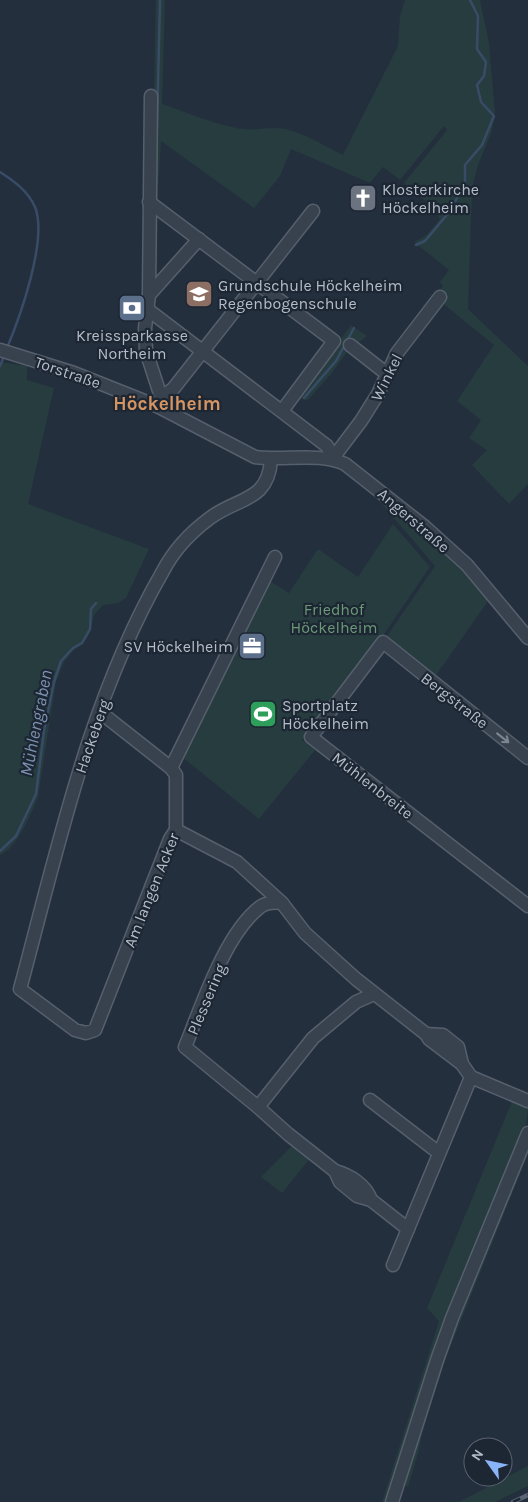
<svg xmlns="http://www.w3.org/2000/svg" width="528" height="1502" font-family="Karla,sans-serif">
<rect width="100%" height="100%" fill="#242f3e"/>
<g fill="#263c3f">
<path d="M156,0h9l-3,104c24,8 49,19 74,24 17,4 33,-2 50,1 20,5 39,17 57,26l55,-109 2,-30 5,-16h75l9,43 6,69 -3,19 -14,34 -6,23 -4,121 60,57v118l-19,20 -37,-39 15,-15 -18,-12 12,-18 -24,-19 37,-56 -53,-43 3,-5 -5,-6 4,-5 -3,-4 9,-12 -35,-28 13,-7 13,-16 -11,-15 -25,-21 43,-53 -3,-4 -44,54 -17,-13 -13,16 -79,-34 -11,27 -26,32 -93,-67 -3,45 -6,-5z"/>
<polygon points="351,325 367,336 358,343 351,346 331,374 307,401 299,397"/>
<path d="M0,362l27,4v14l27,8 -26,116 121,45 -23,49 -8,5 -15,2 -9,10 -4,18 -7,11 -9,6 -10,12 -8,19 -18,116c-7,17 -20,50 -38,58z"/>
<polygon points="381,500 460,568 488,601 434,678 385,639 435,566 382,504"/>
<polygon points="393,524 430,567 382,637 302,740 315,750 259,819 182,757 268,580 289,593 318,549 358,577"/>
<polygon points="513,1099 524,1104 528,1109 526,1127 449,1313 387,1502 382,1502 439,1321 427,1308"/>
<polygon points="294,1144 311,1157 282,1193 261,1177"/>
<polygon points="528,1144 528,1154 447,1355 422,1433 419,1450 408,1487 402,1483 436,1374"/>
<polygon points="528,1466 528,1486 495,1502 459,1502"/>
</g>
<g fill="none" stroke-linecap="round" stroke-linejoin="round">
<g stroke="#394c67" stroke-width="2.5">
<polyline points="157,128 160,0"/>
<path d="M0,172c14,9 28,19 35,35 13,32 -15,110 -28,141"/>
<polyline points="416,245 425,241 450,211 465,183 465,165 482,145 494,116 481,102 477,85 484,76 486,62 477,49 478,16 470,0"/>
<polyline points="0,366 4,356"/>
<polyline points="304,398 336,361 354,328"/>
<polyline points="0,851 16,836 36,794 44,731 54,682 61,661 73,648 82,643 90,629 91,609 96,603"/>
</g>
<g stroke="#565f6c" stroke-width="15">
<g id="minor">
<polyline points="151,96 149,295 145,328 146,351 161,397 157,406"/>
<polyline points="149,202 334,341 282,411"/>
<polyline points="149,295 199,239"/>
<polyline points="147,309 327,446 333,458 361,421 378,394 397,353 440,297"/>
<polyline points="350,345 387,374"/>
<path d="M0,350l74,23 83,33 98,51c29,4 64,-5 90,7l80,63 42,38 61,73"/>
<polyline points="161,397 173,389 313,211"/>
<path d="M100,712l71,56 5,7v55l-6,9 -75,191 -9,3 -11,-3 -55,-41c38,-141 69,-290 143,-418 11,-21 28,-39 47,-53 28,-21 58,-16 61,-58"/>
<polyline points="528,758 383,642 311,737 528,906"/>
<polyline points="171,768 275,557"/>
<polyline points="176,830 237,862 282,903 305,933 356,979 426,1034 443,1035 458,1047 462,1064 471,1077 528,1101"/>
<path d="M282,903c-8,-1 -15,-1 -22,4 -35,27 -58,98 -75,140l73,60 30,27 47,37 5,11 17,14 14,4 37,29"/>
<polyline points="426,1034 429,1039 462,1064"/>
<polyline points="370,1100 439,1153"/>
<polyline points="258,1107 313,1038 356,1002 374,994"/>
<path d="M335,1171c15,4 31,14 36,29"/>
<polyline points="393,1265 471,1077"/>
<polyline points="392,1502 437,1360 452,1318 528,1133"/>
</g>
</g>
<use href="#minor" stroke="#38414e" stroke-width="12"/>
<g stroke="#5a6575" stroke-width="4.5">
<polyline id="rail" points="513,1502 528,1495"/>
</g>
<use href="#rail" stroke="#1d2633" stroke-width="2.5" stroke-dasharray="8" stroke-linecap="butt"/>
</g>
<defs><path id="oneway-shaft" d="M-6 0H5M1.5-3L5.5 0L1.5 3" fill="none" stroke-width="1.6" stroke-linecap="round" stroke-linejoin="round" transform="scale(1.25)"/></defs>
<use stroke="#7c8592" href="#oneway-shaft" transform="translate(503 738) rotate(38)"/>
<defs>
<g id="church-square" transform="scale(1.4375)"><rect x="-9" y="-9" width="18" height="18" rx="4" fill="#6b7280" stroke="#1d2633"/><path d="M-1.2-6h2.4v3.5h3.3v2.4h-3.3V6h-2.4V-.1h-3.3v-2.4h3.3Z" fill="#fff"/></g>
<g id="school-square" transform="scale(1.4375)"><rect x="-9" y="-9" width="18" height="18" rx="4" fill="#8d6e63" stroke="#1d2633"/><path d="M0-5L7-2L0 1L-7-2ZM-4 1L0 2.5L4 1V4Q0 6-4 4Z" fill="#fff"/></g>
<g id="bank-square" transform="scale(1.4375)"><rect x="-9" y="-9" width="18" height="18" rx="4" fill="#5c6f8a" stroke="#1d2633"/><path d="M-6-4H6V4H-6ZM0-2.3a2.3 2.3 0 1 0 0 4.6a2.3 2.3 0 1 0 0-4.6Z" fill="#fff"/></g>
<g id="office-square" transform="scale(1.4375)"><rect x="-9" y="-9" width="18" height="18" rx="4" fill="#5c6f8a" stroke="#1d2633"/><path d="M-6-3h4V-5.5h4V-3h4V5H-6ZM-1-4.5V-3h2v-1.5ZM-6 0V1H6V0Z" fill="#fff"/></g>
<g id="stadium-square" transform="scale(1.4375)"><rect x="-9" y="-9" width="18" height="18" rx="4" fill="#2e9e5b" stroke="#1d2633"/><path d="M0-5a6.5 5 0 1 0 0 10a6.5 5 0 1 0 0-10ZM-3.5-1.8h7v3.6h-7Z" fill="#fff"/></g>
</defs>
<g fill-rule="evenodd">
<use href="#church-square" x="363" y="198"/>
<use href="#school-square" x="199" y="294"/>
<use href="#bank-square" x="132" y="308"/>
<use href="#office-square" x="252" y="646"/>
<use href="#stadium-square" x="263" y="714"/>
</g>
<g text-anchor="middle" stroke-width="4.5" stroke-linejoin="round" paint-order="stroke">
<g font-size="16" fill="#b4bcc9" stroke="#1d2633" text-anchor="start">
<text x="382" y="195">Klosterkirche<tspan x="382" dy="18">Höckelheim</tspan></text>
<text x="218" y="291">Grundschule Höckelheim<tspan x="218" dy="18">Regenbogenschule</tspan></text>
<text x="132" y="341" text-anchor="middle">Kreissparkasse<tspan x="132" dy="18">Northeim</tspan></text>
<text x="233" y="652" text-anchor="end">SV Höckelheim</text>
<text x="282" y="711">Sportplatz<tspan x="282" dy="18">Höckelheim</tspan></text>
</g>
<g font-size="16" fill="#b4bcc9" stroke="#1d2633">
<text transform="translate(68 372) rotate(19)" y="6">Torstraße</text>
<text transform="translate(386 377) rotate(-63)" y="6">Winkel</text>
<text transform="translate(414 520) rotate(41)" y="6">Angerstraße</text>
<text transform="translate(455 700) rotate(38)" y="6">Bergstraße</text>
<text transform="translate(92 736) rotate(-71)" y="6">Hackeberg</text>
<text transform="translate(373 785) rotate(38)" y="6">Mühlenbreite</text>
<text transform="translate(151 890) rotate(-68)" y="6">Am langen Acker</text>
<text transform="translate(206 999) rotate(-67)" y="6">Plessering</text>
</g>
<g font-size="16" fill="#6b9a76" stroke="#1d2633">
<text x="334" y="615">Friedhof<tspan x="334" dy="18">Höckelheim</tspan></text>
</g>
<g font-size="18" font-style="italic" fill="#7c92b1" stroke="#1d2633">
<text transform="translate(36 723) rotate(-79)" y="6">Mühlengraben</text>
</g>
<g font-size="19" font-weight="bold" fill="#d59563" stroke="#1d2633">
<text x="167" y="410">Höckelheim</text>
</g>
</g>
<g transform="translate(488 1462) rotate(303)"><circle r="24" fill="#1d2633" stroke="#59626f"/>
<path d="M0-4L9 19L0 12L-9 19Z" fill="#8ab4f8"/>
<text y="-8" font-size="14" font-weight="bold" text-anchor="middle" fill="#b4bcc9">N</text>
</g>
</svg>
